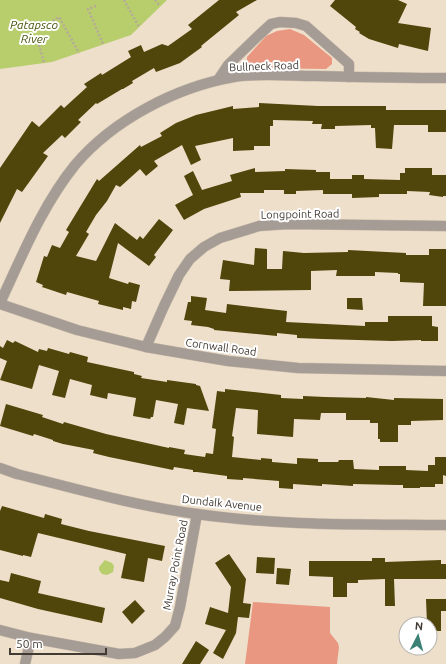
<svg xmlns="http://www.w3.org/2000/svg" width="446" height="664" font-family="Ubuntu,sans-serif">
<rect width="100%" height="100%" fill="#eedfca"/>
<g fill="#ea9781">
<polygon points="290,29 304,35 332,58 332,64 326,69 252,68 247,65 247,57 266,36 277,31"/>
<polygon points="253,602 330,607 330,633 338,643 339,647 337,664 245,664"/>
</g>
<g fill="#b8ce6d">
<polygon points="0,0 167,0 131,35 52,62 0,69"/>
<polygon points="105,560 112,563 114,566 113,572 107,575 102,574 99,570 99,567"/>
</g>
<g fill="#50450a">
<polygon points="219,0 257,0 236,12 239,15 201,46 202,47 180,63 156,72 154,68 132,81 133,83 123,89 122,89 97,104 96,103 78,120 81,122 65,138 62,135 43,153 48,156 22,192 17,189 0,223 0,168 32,121 39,127 61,105 64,108 87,87 84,84 101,73 102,75 131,57 128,51 141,45 144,52 162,44 168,46 192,29 188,25"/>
<polygon points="335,0 398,0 407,4 398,23 431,28 428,51 399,44 398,48 369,39 359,33 360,32 355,29 356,27 330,6"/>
<polygon points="259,103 318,106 386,106 386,110 446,110 446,132 428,132 428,125 394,125 392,149 376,148 375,128 371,128 371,125 335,126 335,129 321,129 322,124 312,124 313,121 273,120 273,126 270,126 270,146 254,146 254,150 233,151 233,138 195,146 201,160 191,165 182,145 154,161 158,166 146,176 140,169 120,187 116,185 107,201 96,215 86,232 89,234 76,256 96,261 115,223 137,240 140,236 143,239 159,219 173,230 154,255 156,257 149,266 118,243 109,278 128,284 129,282 140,285 136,302 132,301 131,309 123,307 123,310 98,304 99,301 67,292 66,295 42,287 43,285 36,282 44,256 47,257 52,245 60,248 69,232 66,230 97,179 99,181 140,145 141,147 162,136 160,133 176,123 196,115 233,106 233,109 259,107"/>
<polygon points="255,168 255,172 285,171 285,169 316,170 316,172 330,172 330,179 352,179 352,175 364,175 364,179 400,180 400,173 405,173 405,168 432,168 432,175 446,175 446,196 443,196 443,197 429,195 430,192 407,191 407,194 379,194 379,197 352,198 352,194 323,194 323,190 296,191 296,194 284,194 284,190 264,190 264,193 240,193 241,197 204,209 184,220 175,205 193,195 184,176 193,171 202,190 232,181 230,175"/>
<polygon points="255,248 267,249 267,269 282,269 283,251 304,253 348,252 348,250 406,253 406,255 429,255 429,249 446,249 446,306 423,306 424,283 400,282 400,274 398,274 398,273 375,272 375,276 336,276 337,270 311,271 311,290 229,291 230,280 220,279 223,260 254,265"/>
<polygon points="191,296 207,298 205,310 226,313 227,304 287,311 286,322 365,326 365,322 388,322 388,316 432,316 432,326 438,327 438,341 421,341 421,340 392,341 323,339 297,338 297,335 277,333 277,336 214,330 214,329 208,327 191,325 192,321 184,320 188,302 191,302"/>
<polygon points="347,298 362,298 363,310 347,309"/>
<polygon points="7,340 13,343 15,341 38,352 39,349 47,351 48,348 69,354 70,352 88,357 87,362 134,372 134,374 142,376 141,378 167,382 167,380 196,384 196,385 200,386 209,411 187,408 184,425 174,423 178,404 156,400 153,417 151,417 150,419 133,416 136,398 108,393 107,399 90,395 92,385 70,379 65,398 52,395 59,371 39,365 32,389 0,380 7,361 0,358 0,346 3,348"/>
<polygon points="225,389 281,395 281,398 303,399 303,396 325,397 366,398 366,397 394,400 394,398 443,399 443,420 411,421 411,425 398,425 398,442 380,442 380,439 378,439 378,423 370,423 370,420 346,420 346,413 321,413 320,420 294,419 293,437 257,434 258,410 236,408 232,436 234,437 232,457 261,460 261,458 272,459 272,462 297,464 297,458 318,459 318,462 338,462 339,460 353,460 354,469 379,470 379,466 406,466 406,470 428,471 428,465 435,465 435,457 446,457 446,476 443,475 443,484 435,484 435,487 420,487 420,488 403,488 403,485 397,485 353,484 353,486 322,484 322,486 293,484 293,489 279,488 279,481 243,478 243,480 227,479 227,476 197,472 193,472 193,470 174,467 173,470 109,457 93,453 94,450 63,444 53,441 53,440 34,434 33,436 0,426 6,404 43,415 42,417 63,424 64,422 106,434 169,448 169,447 185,450 184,454 205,457 206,453 213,454 216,429 212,428 217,391 225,392"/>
<polygon points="2,506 44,518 45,514 62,519 61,524 89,531 165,546 162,561 148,558 144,582 121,578 126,554 38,533 31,557 23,555 23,556 0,550 0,511"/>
<polygon points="229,554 246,579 243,603 251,604 249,618 238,617 236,633 223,659 213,653 226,630 205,624 210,607 228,613 231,587 215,563"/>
<polygon points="257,557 275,558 274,574 256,573"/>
<polygon points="372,558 385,558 385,562 441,560 441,564 446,564 446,579 394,579 395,606 385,606 385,579 358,580 358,583 347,583 347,597 333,597 333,577 309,576 309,561 372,561"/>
<polygon points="277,568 291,569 289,585 276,584"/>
<polygon points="11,573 41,581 38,593 105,608 102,623 38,609 0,598 0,580 9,582"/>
<polygon points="426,599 446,599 446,611 441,611 441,631 430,631 430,624 427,624"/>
<polygon points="135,600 145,611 132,624 122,612"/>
<polygon points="196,641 209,650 200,664 182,664"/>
</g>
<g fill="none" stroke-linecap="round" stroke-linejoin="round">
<g stroke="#c8bba9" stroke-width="11">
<g id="minor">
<polyline points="218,80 228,65 258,36 271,24 280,22 296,23 306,26 349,64 349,77"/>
<path d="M0,303c22,-47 42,-97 75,-138 38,-45 101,-78 159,-88 26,-4 56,-1 82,-1 43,1 87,2 130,2"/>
<polyline points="0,304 77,330 146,347 228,361 298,368 446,371"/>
<polyline points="146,347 164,306 179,275 190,259 204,247 220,238 259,226 288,224 446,226"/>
<path d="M0,468l17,6c60,15 119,32 180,40 83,12 166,10 249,11"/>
<polyline points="0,630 31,638 119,654 135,653 155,645 165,637 175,626 180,607 197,514"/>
<polyline points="25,664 31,638"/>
</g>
</g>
<g stroke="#b6aa99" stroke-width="2.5" stroke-dasharray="2 2" stroke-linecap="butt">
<polyline points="124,0 139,27"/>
<polyline points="155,0 160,6"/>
<polyline points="96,6 88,9 103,44"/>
<polyline points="53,21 59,17 79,53"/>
<polyline points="37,37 44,63"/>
</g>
<use href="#minor" stroke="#a69c96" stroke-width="10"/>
</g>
<g text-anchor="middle" stroke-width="4" stroke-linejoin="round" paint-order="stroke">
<g font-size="11" fill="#413b33" stroke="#fff">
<text transform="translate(264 66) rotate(-2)" y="4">Bullneck Road</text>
<text transform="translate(300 214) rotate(-1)" y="4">Longpoint Road</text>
<text transform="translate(221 347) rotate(8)" y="4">Cornwall Road</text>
<text transform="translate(222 503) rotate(6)" y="4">Dundalk Avenue</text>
<text transform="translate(175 565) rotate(-79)" y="4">Murray Point Road</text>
</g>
<g font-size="12" font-style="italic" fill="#4a560f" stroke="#fff">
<text x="34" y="29">Patapsco<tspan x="34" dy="14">River</tspan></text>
</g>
</g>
<g transform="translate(418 636) rotate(6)"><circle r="19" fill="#ffffff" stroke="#b3b1ad"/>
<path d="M0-3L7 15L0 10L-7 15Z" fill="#3c8176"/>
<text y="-6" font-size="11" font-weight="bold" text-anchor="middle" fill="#413b33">N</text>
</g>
<path d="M10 648v6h96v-6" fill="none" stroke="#413b33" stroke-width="2"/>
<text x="16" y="648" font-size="12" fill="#413b33" stroke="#ffffff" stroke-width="3" paint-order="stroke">50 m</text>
</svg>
